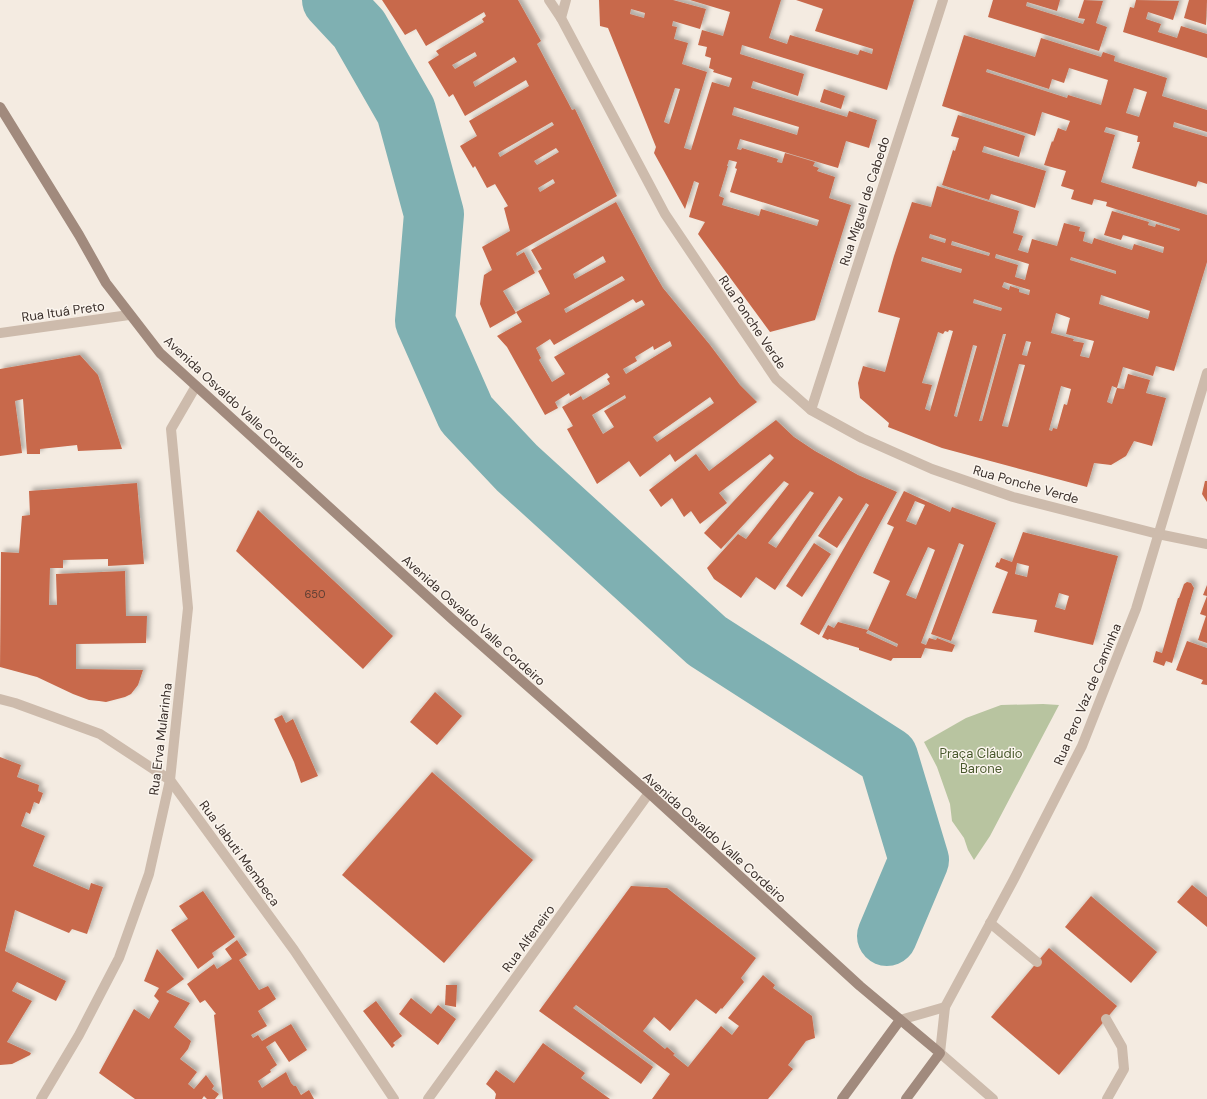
<svg xmlns="http://www.w3.org/2000/svg" width="1207" height="1099" font-family="'DM Sans',sans-serif">
<defs>
<filter id="shadow"><feDropShadow dx="3.5" dy="-3.5" stdDeviation="2" flood-color="#0004"/></filter>
</defs>
<rect width="100%" height="100%" fill="#f4ebe1"/>
<polygon fill="#b8c4a0" points="1043,704 1059,705 990,836 974,860 968,850 964,838 952,821 950,804 937,767 924,742 966,718 1001,705"/>
<g fill="none" stroke-linecap="round" stroke-linejoin="round">
<polyline stroke="#7fb0b2" stroke-width="60" points="332,0 359,29 406,111 434,214 425,321 466,414 517,468 707,641 888,757 919,860 887,936"/>
</g>
<g fill="#c8694b" fill-rule="evenodd" filter="url(#shadow)">
<path d="M382,0h136l23,41 -4,3 35,66 3,-1 42,87 -101,57 1,3 7,-4 11,21 -32,18 13,22 -26,15 -10,-24 4,-29 8,-5 -10,-23 28,-16 -6,-23 4,-2 -13,-22 -8,4 -12,-22 -2,2 -13,-22 17,-10 -8,-15 60,-35 -3,-6 -61,36 -12,-22 -4,3 -21,-35 11,-7 -3,-4 48,-29 -2,-3 4,-3 -2,-4 -58,34 -10,-17 -11,6zM475,52l2,4 -22,13 -3,-4zM514,57l3,5 -42,25 -2,-5zM552,122l2,3 -54,32 -2,-4zM556,148l3,4 -22,13 -3,-4zM553,179l2,4 -15,9 -2,-4z"/>
<path d="M599,0h74l33,9 -6,20 -27,-8 -1,5 5,1 -3,12 14,4 -6,21 25,8 -23,76 7,2 21,-68 17,5 3,-9 -19,-6 1,-2 -5,-2 2,-10 -6,-2 2,-9 -9,-2 4,-15 21,6 7,-24 -40,-12h91l-12,38 18,6 3,-9 68,20 2,-5 12,4 1,-5 -58,-18 8,-22 -27,-9h118l-27,90 -145,-45 -2,9 64,20 -6,22 -45,-15 -2,7 96,29 2,-6 28,9 -8,28 -23,-7 -8,27 -98,-29 -3,10 4,1 1,-2 36,11 -1,3 5,1 3,-10 30,9 -2,4 6,2 -2,3 18,6 -6,21 22,7 -36,115 -45,12 -72,-98 7,-12 -16,-5 10,-34 -5,-2 -9,28 -31,-56 2,-6 -48,-119 -8,-2zM631,9l14,4 -1,5 -14,-4zM675,88l5,1 -11,35 -5,-2zM734,107l65,20 -2,8 -65,-20zM729,160l8,2 -2,6 2,1 -7,23 89,28 -2,6 -56,-17 -2,7 -37,-11 2,-7 -5,-2 9,-30h-1z"/>
<polygon points="993,0 1060,0 1057,11 1027,2 1026,6 1083,24 1085,19 1078,18 1084,0 1103,1 1096,23 1107,27 1099,51 988,17"/>
<polygon points="1136,0 1179,1 1173,20 1148,12 1146,19 1161,24 1158,32 1177,38 1181,26 1207,34 1207,58 1123,32 1130,7 1134,8"/>
<polygon points="1189,0 1207,0 1206,25 1184,18"/>
<path d="M964,35l71,22 6,-19 60,19 2,-5 12,4 -1,5 53,17 -5,18 45,14v22l-33,-10 -1,5 34,10v47l-9,-3 -2,6 -64,-19 8,-26h-3l1,-6 -32,-9 -2,5 11,3 -14,47 106,33v47l-33,109 -18,-5 -3,10 -30,-9 -6,21 -5,-2 -5,16 5,2 5,-16 7,1 4,-15 22,6 -4,13 20,5 -14,48 -18,-5 -8,15 -15,9 -17,-2 -7,24 -145,-39 -54,-21 1,-4 -29,-25 -2,-15 5,-17 22,6 15,-54 -22,-6 16,-56 18,-54 19,5 6,-21 82,25 -6,22 10,3 -5,14 10,3 4,-14 25,7 7,-23 16,4 -1,4 6,1 -2,9 9,3 2,-6 38,12 2,-6 29,9 1,-6 -41,-12 -2,5 -17,-5 8,-24 37,11 -1,3 7,2 1,-3 23,7 1,-2 -74,-23 1,-4 -13,-3 -2,6 -21,-6 3,-9 -13,-4 5,-15 -22,-6 8,-24 1,1 5,-14 8,3 4,-10 -28,-9 -7,24 -93,-30zM1069,68l39,12 -7,25 -33,-10 -1,3 -81,-26 1,-3 62,20 3,-10 12,4zM1134,88l13,4 -8,25 -13,-4zM930,234l16,5 -1,4 -16,-5zM952,241l38,12 -1,3 -38,-11zM996,254l33,10 -4,16 -10,-3 3,-12 -23,-7zM922,257l40,12 -1,4 -40,-12zM1071,257l45,14v3l-46,-14zM1004,282l26,8 -1,5 -10,-3v-3l-9,-3 -1,4 -7,-3zM1101,295l49,16 -2,8 -49,-15zM974,299l28,9 -1,3 -28,-8zM1056,313l14,5 -4,16 28,7 -5,17 -9,-2 4,-13 -11,-2 1,-2 -23,-6zM949,330l4,1 -23,80 -5,-2 7,-24 -10,-2 16,-51 5,2 2,-3 3,1zM1003,334h3l-24,87h-3zM1026,341l5,1 -4,14 -5,-1zM973,345l4,1 -20,71 -3,-1zM1019,364l6,1 -17,62 -6,-1zM1061,386l10,3 -4,16 -3,-1 -7,25 -4,-1 -1,3 -3,-1z"/>
<polygon points="824,89 845,96 841,109 820,102"/>
<polygon points="958,115 1025,136 1019,157 984,146 982,152 1046,171 1035,208 991,194 989,200 942,185 953,150 955,151 959,138 951,136"/>
<path d="M616,202l34,64 13,22 47,57 30,40 17,17 -82,60 -5,-8 -30,23 -11,-16 -32,23 -30,-55 6,-3 -11,-19 19,-11 2,4 27,-16 -3,-5 3,-2 -3,-4 -37,23 -1,-3 -14,9 3,6 -13,7 -38,-68 -10,-11 25,-14 -6,-10 34,-18 -12,-23 4,-2 -11,-19zM603,256l3,6 -31,17 -2,-5zM622,276l3,4 -59,33 -2,-4zM633,299l3,4 6,-3 3,5 -91,52 11,17 -13,8 -13,-22 2,-2 -5,-10 14,-9 4,6zM670,341l2,5 -46,28 -3,-5 14,-8 -2,-4 18,-11 1,4zM625,395l1,3 -22,13 10,16 -11,7 -11,-19zM710,397l4,6 -57,39 -4,-5z"/>
<polygon points="80,355 98,375 122,449 78,451 77,445 40,449 40,454 27,454 23,399 15,401 22,453 0,456 0,369"/>
<path d="M776,420l18,17 21,14 43,24 39,17 -78,143 -19,-11 69,-119 -3,-2 -29,45 -19,-12 25,-37 -4,-3 -64,94 -19,-13 -15,21 -27,-19 -7,-11 31,-34 8,5 43,-55 -5,-3 -63,68 -17,-16 70,-75 -4,-4 -51,39 8,10 -27,21 -9,-13 -7,6 -12,-19 -11,9 -12,-17 47,-36 13,17zM810,491l4,2 -38,55 -8,-5z"/>
<polygon points="1205,481 1207,481 1207,502 1202,494"/>
<polygon points="137,483 144,564 108,566 108,559 63,560 63,568 50,568 49,605 57,605 56,574 125,571 126,616 147,616 146,643 76,644 76,669 143,670 138,685 131,694 125,697 106,702 99,701 89,700 73,694 37,677 0,667 1,552 19,553 22,516 30,515 29,491"/>
<path d="M904,491l46,21 2,-5 44,16 -45,118 -20,-7 33,-89 -5,-2 -38,100 5,2 3,-7 7,2 1,-2 18,7 -3,7 -27,-4 -4,10h-28l-2,3 -32,-11v-2l-30,-9 -1,1 -6,-3 6,-12 6,3 4,-6 30,8 22,-49 -17,-8 21,-46 -7,-3zM915,501l10,4 -9,20 -10,-4zM928,547l7,3 -19,49 -10,-4zM868,630l30,14 -1,3 -31,-14z"/>
<polygon points="258,510 393,636 363,669 236,551"/>
<path d="M1023,532l95,24 -25,89 -59,-13 3,-12 -45,-7 16,-41 -13,-5 2,-5 2,1 2,-5 11,4zM1017,563l12,3 -2,11 -12,-3zM1059,593l10,3 -4,14 -10,-3z"/>
<polygon points="814,543 831,554 802,597 786,586"/>
<polygon points="1187,582 1191,583 1194,588 1172,663 1166,661 1164,666 1153,662 1156,651 1162,653 1178,598 1179,598 1184,584"/>
<polygon points="1207,585 1207,643 1198,640 1206,616 1200,614 1207,596 1203,595"/>
<polygon points="1187,641 1207,648 1207,685 1201,684 1203,680 1176,670"/>
<polygon points="435,692 462,716 437,745 410,722"/>
<polygon points="282,715 286,723 293,719 318,776 301,783 294,762 274,719"/>
<polygon points="0,757 21,765 17,777 39,785 38,791 43,793 39,804 34,802 30,814 26,812 21,826 45,836 33,866 89,890 91,883 103,887 87,934 72,929 69,933 15,910 5,951 66,981 56,1001 17,982 12,991 32,1001 7,1042 31,1053 30,1055 12,1064 0,1065"/>
<polygon points="432,772 533,860 444,963 342,875"/>
<polygon points="1192,885 1207,897 1207,927 1177,902"/>
<polygon points="631,886 667,888 756,958 741,978 744,982 722,1009 721,1008 716,1014 696,999 670,1031 654,1017 643,1031 665,1049 667,1047 675,1054 673,1055 688,1067 721,1026 732,1035 739,1026 728,1018 763,975 775,985 773,988 812,1016 815,1038 806,1041 788,1065 793,1069 768,1099 652,1099 670,1074 576,1005 573,1008 653,1067 641,1084 539,1011"/>
<polygon points="203,891 235,937 212,953 214,957 198,969 171,930 188,919 179,906"/>
<polygon points="1091,896 1157,952 1131,983 1065,927"/>
<polygon points="237,940 247,955 239,960 259,990 268,986 276,999 258,1011 267,1026 251,1035 253,1038 258,1035 262,1041 291,1024 307,1050 289,1062 275,1041 266,1047 277,1065 270,1070 271,1072 258,1081 262,1088 286,1072 291,1083 294,1086 296,1086 301,1095 309,1090 314,1099 223,1099 214,1015 216,1014 205,1000 200,1003 187,984 214,964 217,969 232,959 225,949"/>
<polygon points="1049,948 1117,1006 1059,1075 991,1017"/>
<polygon points="157,949 184,979 166,992 190,1003 174,1027 191,1041 188,1049 180,1059 197,1072 188,1084 194,1089 206,1075 214,1086 212,1089 219,1094 215,1099 207,1099 204,1096 202,1099 135,1099 99,1073 134,1009 149,1019 159,1001 154,996 159,988 144,981"/>
<polygon points="446,985 457,985 456,1007 445,1005"/>
<polygon points="411,998 431,1014 438,1005 456,1019 438,1045 399,1014"/>
<polygon points="376,1001 402,1036 393,1043 395,1045 392,1048 363,1011"/>
<polygon points="543,1043 585,1073 581,1078 610,1099 495,1099 496,1094 494,1091 486,1084 496,1070 514,1083"/>
</g>
<g fill="none" stroke-linecap="round" stroke-linejoin="round">
<g stroke="#cdbbac" stroke-width="10">
<polyline points="990,923 1037,962"/>
<polyline points="1106,1019 1122,1047 1124,1069 1107,1099"/>
</g>
<g stroke="#cdbbac" stroke-width="10">
<polyline points="549,0 561,18 665,214 776,379 811,410 862,438 932,469 1013,497 1158,534 1207,544"/>
<polyline points="561,18 566,0"/>
<polyline points="0,333 129,315"/>
<polyline points="811,410 943,0"/>
<polyline points="0,699 15,703 100,734 170,780 294,950 394,1099"/>
<polyline points="900,1020 945,1007"/>
<polyline points="940,1053 945,1007 1014,879 1082,746 1136,609 1207,373"/>
<polyline points="41,1099 79,1035 119,958 149,874 170,780 188,608 171,429 196,386"/>
<polyline points="428,1099 649,793"/>
</g>
<polyline stroke="#cdbbac" stroke-width="10" points="940,1053 993,1099"/>
<g stroke="#a18a7d" stroke-width="10">
<polyline points="0,107 79,235 106,283 160,353 452,619 649,793 860,986 940,1053 906,1099"/>
<polyline points="842,1099 900,1020"/>
</g>
</g>
<g text-anchor="middle" stroke-width="3" stroke-linejoin="round" paint-order="stroke">
<g font-size="11" fill="#5e3e33">
<text x="315" y="598">650</text>
</g>
<g font-size="13" fill="#3b302b" stroke="#fbf5ee">
<text transform="translate(864 201) rotate(-72)" y="5">Rua Miguel de Cabedo</text>
<text transform="translate(63 311) rotate(-8)" y="5">Rua Ituá Preto</text>
<text transform="translate(753 322) rotate(56)" y="5">Rua Ponche Verde</text>
<text transform="translate(235 402) rotate(43)" y="5">Avenida Osvaldo Valle Cordeiro</text>
<text transform="translate(1026 484) rotate(16)" y="5">Rua Ponche Verde</text>
<text transform="translate(474 620) rotate(42)" y="5">Avenida Osvaldo Valle Cordeiro</text>
<text transform="translate(1087 694) rotate(-67)" y="5">Rua Pero Vaz de Caminha</text>
<text transform="translate(160 739) rotate(-83)" y="5">Rua Erva Mularinha</text>
<text transform="translate(715 837) rotate(42)" y="5">Avenida Osvaldo Valle Cordeiro</text>
<text transform="translate(240 853) rotate(54)" y="5">Rua Jabuti Membeca</text>
<text transform="translate(528 938) rotate(-54)" y="5">Rua Alfeneiro</text>
</g>
<g font-size="13" fill="#4a5a2e" stroke="#fbf5ee">
<text x="981" y="758">Praça Cláudio<tspan x="981" dy="15">Barone</tspan></text>
</g>
</g>
</svg>
